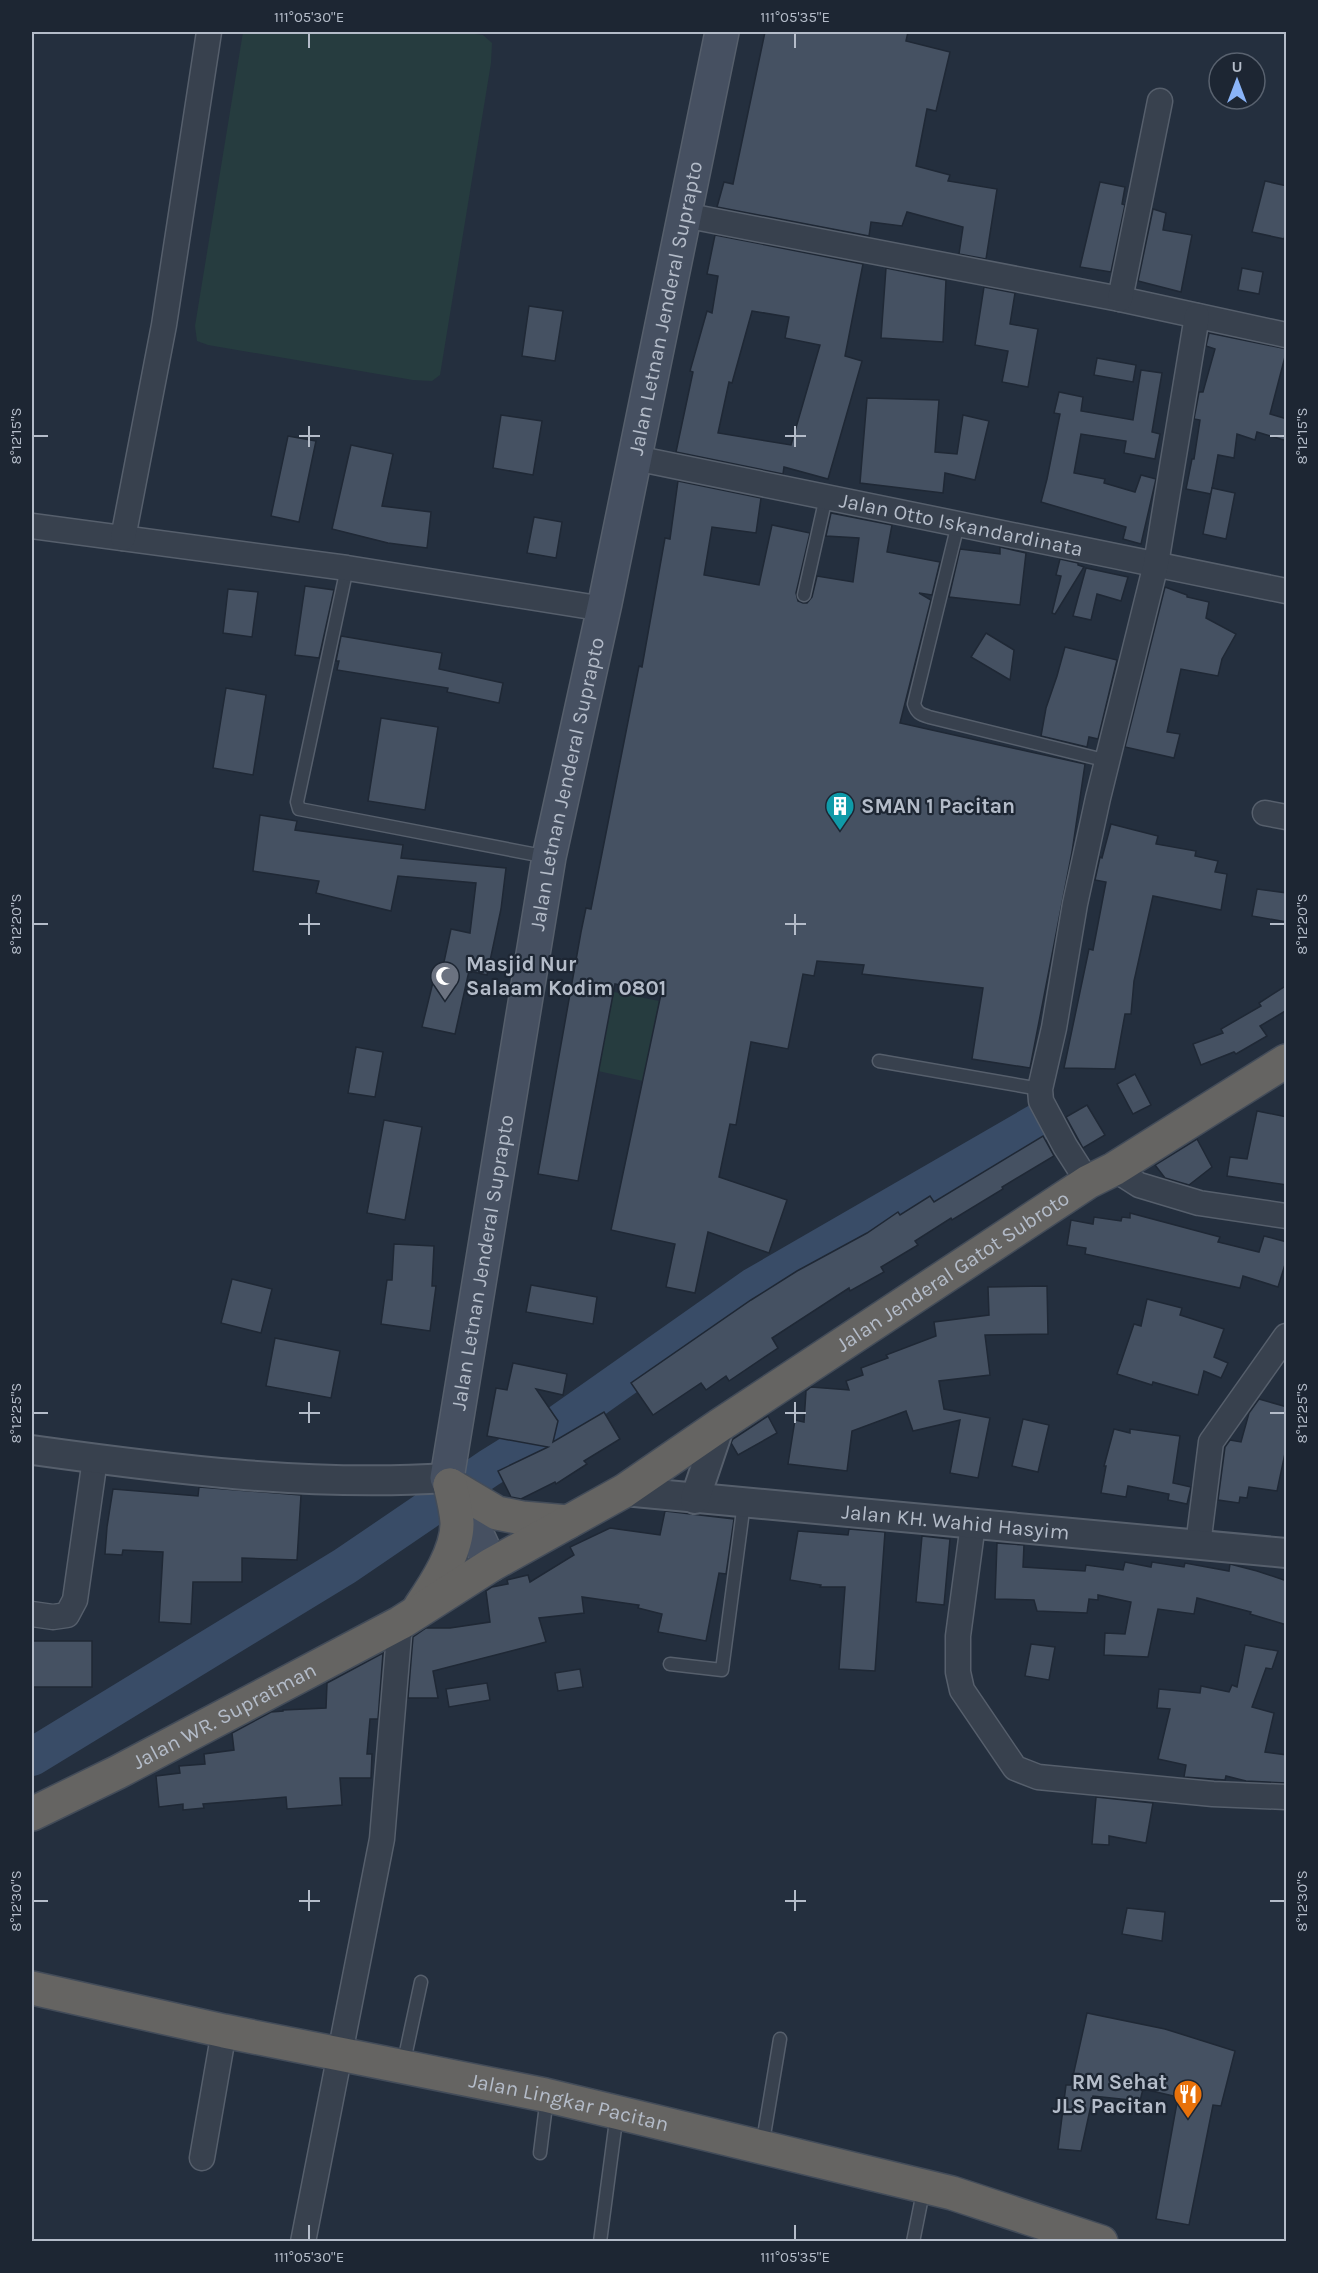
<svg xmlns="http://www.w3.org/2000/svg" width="1318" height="2273" font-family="Karla,sans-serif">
<rect width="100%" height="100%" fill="#242f3e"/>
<g fill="#263c3f">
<polygon points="243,32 460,32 483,35 492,43 491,63 440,375 432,381 413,380 208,345 197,341 195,326"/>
<polygon points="614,992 659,1001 643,1081 598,1071"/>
</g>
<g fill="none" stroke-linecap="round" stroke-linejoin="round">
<polyline stroke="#394c67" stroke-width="38" points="32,1757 345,1566 489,1468 550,1430 753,1287 1042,1120"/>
</g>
<g fill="#455162" stroke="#1f2835" stroke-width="1.5" fill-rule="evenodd">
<polygon points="765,32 908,32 906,41 950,52 936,111 927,109 916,166 950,175 948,181 997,189 986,259 959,254 963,227 907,212 902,226 871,222 869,236 717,207 724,182 733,184"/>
<polygon points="1265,181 1287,186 1287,229 1284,239 1252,232"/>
<polygon points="1100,182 1125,187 1122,204 1125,205 1111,272 1080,267"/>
<polygon points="1153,209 1166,213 1163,230 1192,235 1181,292 1138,281"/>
<path d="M715,235l148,29 -18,92 17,5 -34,118 -44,-12 -1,7 -107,-22 17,-80 -3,-1 17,-60 5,2 6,-37 -11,-2zM752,311l37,6 -4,21 35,7 -29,100 -73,-12 11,-51 3,1z"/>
<polygon points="886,268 946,280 943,342 881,338"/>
<polygon points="1242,268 1263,272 1259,294 1238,290"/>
<polygon points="984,287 1015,293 1010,324 1038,329 1028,387 1002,382 1008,351 975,345"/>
<polygon points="529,306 563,311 555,361 522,356"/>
<polygon points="1209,333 1287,349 1270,414 1287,419 1287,441 1257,432 1255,440 1237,434 1234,458 1218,455 1211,494 1186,489 1192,459 1194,459 1200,420 1194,419 1199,392 1203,392 1215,349 1206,346"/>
<polygon points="1097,358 1136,365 1133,382 1094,375"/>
<polygon points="1141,370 1162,373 1152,432 1160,434 1155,459 1124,453 1126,441 1081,434 1074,473 1105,479 1104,483 1135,492 1141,475 1156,479 1141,544 1123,539 1126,527 1041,502 1047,479 1060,414 1054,413 1059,392 1083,397 1081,411 1133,420"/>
<polygon points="867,398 939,400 935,452 957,454 963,415 989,421 975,480 945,473 943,493 860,483"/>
<polygon points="501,415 542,421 533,475 493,468"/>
<polygon points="288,436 316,441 299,522 271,516"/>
<polygon points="351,445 393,454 382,506 431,512 427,548 388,543 332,529"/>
<polygon points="678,481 761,498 756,533 712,527 704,575 759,585 772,525 810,533 796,593 798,601 803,603 807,603 812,597 817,576 853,582 859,538 826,536 831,513 892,525 887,552 940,562 932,595 919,593 931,600 900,723 1085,764 1072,852 1030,1068 972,1059 983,988 862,974 864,965 817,961 814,976 803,974 788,1049 751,1042 736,1125 730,1124 719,1177 787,1200 769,1253 708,1232 695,1293 666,1287 675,1244 611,1230 661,994 615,984 578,1181 538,1174 581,932 586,908 591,909 639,666 642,667 665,538 670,539"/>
<polygon points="1212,488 1235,493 1226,539 1203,534"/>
<polygon points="534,517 562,522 556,558 527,553"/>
<polygon points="1000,547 1026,553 1020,605 949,597 960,549 1000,554"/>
<polygon points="1060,559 1078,563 1078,565 1084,567 1055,614 1052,613 1061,576 1056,575"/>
<polygon points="1086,568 1128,577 1121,601 1097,594 1091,620 1073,616"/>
<polygon points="305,586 334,590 319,658 295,655"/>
<polygon points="1165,587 1187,595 1187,597 1209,602 1206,618 1236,634 1222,659 1218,676 1181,669 1167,732 1180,734 1174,758 1125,747"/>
<polygon points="228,589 258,592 252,637 223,633"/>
<polygon points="986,633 1014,650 1010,680 971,657"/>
<polygon points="341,636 442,653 439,669 503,683 499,703 447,692 448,688 337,670 339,661 336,661"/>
<polygon points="1065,647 1117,660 1098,739 1089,737 1087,747 1041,736 1046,708 1057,676"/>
<polygon points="226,688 266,695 253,775 213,768"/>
<polygon points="381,718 438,727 425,810 368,801"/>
<polygon points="260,815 297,821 295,830 403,845 401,858 506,868 501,909 487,975 469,971 455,1034 422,1027 435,974 441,976 451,929 470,933 476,883 398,876 391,911 316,893 319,881 253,871"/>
<polygon points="1111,824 1158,836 1156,844 1196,851 1195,856 1218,861 1215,872 1227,874 1221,910 1153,896 1134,981 1131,1014 1125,1014 1115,1069 1064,1068 1089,949 1093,950 1106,882 1095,880 1100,857 1102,858"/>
<polygon points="1257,889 1287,893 1287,922 1252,916"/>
<polygon points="1287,985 1287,1010 1260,1026 1267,1036 1236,1054 1234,1052 1201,1065 1193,1044 1223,1033 1221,1029 1261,1006 1259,1003"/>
<polygon points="356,1047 383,1052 375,1097 348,1093"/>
<polygon points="1135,1074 1151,1105 1133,1114 1117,1084"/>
<polygon points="1087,1105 1105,1135 1083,1148 1066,1117"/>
<polygon points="1257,1111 1287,1117 1287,1185 1227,1176 1230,1157 1247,1159"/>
<polygon points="384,1120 422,1127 405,1220 367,1213"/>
<polygon points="1043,1136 1054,1156 1002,1187 1003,1189 952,1220 951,1218 915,1241 918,1245 881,1267 884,1272 850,1291 849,1288 772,1338 778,1348 729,1381 726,1376 706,1390 701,1383 653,1415 631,1383 751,1300 797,1271 867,1233 898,1212 900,1215 930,1196 934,1202"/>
<polygon points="1197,1139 1212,1167 1189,1185 1165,1178 1155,1165"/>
<polygon points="1130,1213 1220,1237 1218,1242 1259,1252 1264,1236 1287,1242 1287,1258 1278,1287 1243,1276 1240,1288 1085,1254 1086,1248 1067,1245 1071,1220 1093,1224 1094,1217 1121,1221 1122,1217 1130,1218"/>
<polygon points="394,1244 434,1246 432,1286 436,1286 430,1331 381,1324 387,1280 392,1280"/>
<polygon points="232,1279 272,1289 261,1333 221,1323"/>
<polygon points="531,1285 597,1297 593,1324 526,1312"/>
<polygon points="1047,1286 1048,1334 985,1335 990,1375 939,1381 944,1409 990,1418 978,1478 950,1473 960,1420 913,1431 906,1411 852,1431 847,1471 788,1464 795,1420 804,1422 806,1391 811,1387 849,1390 846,1381 863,1375 861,1368 888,1358 886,1355 936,1336 934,1322 989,1315 988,1287"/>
<polygon points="1147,1299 1182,1308 1180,1315 1224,1329 1214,1357 1228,1363 1221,1378 1204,1371 1198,1395 1153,1382 1152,1385 1117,1374 1134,1324 1141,1326"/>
<polygon points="275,1338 340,1351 331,1398 266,1386"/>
<polygon points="513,1363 567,1374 563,1395 536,1389 558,1421 553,1442 604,1412 620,1439 584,1461 587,1464 556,1484 555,1482 521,1499 511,1497 498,1471 548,1447 487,1436 496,1388 507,1390"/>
<polygon points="1259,1399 1287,1407 1287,1444 1277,1491 1249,1487 1247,1498 1240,1497 1239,1503 1218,1500 1225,1447 1230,1440 1241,1442 1249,1413"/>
<polygon points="768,1416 777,1433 738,1455 731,1443 733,1439"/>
<polygon points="1023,1419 1049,1425 1038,1472 1012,1466"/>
<polygon points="1114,1429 1130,1433 1130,1429 1180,1436 1173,1483 1191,1487 1187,1504 1168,1500 1169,1494 1128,1486 1126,1497 1101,1493 1106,1466 1104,1466"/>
<polygon points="199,1487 301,1495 297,1560 242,1558 242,1582 193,1582 191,1624 159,1622 163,1552 123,1550 122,1555 105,1554 107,1527 113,1489 198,1496"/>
<polygon points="665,1511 734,1519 726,1574 719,1573 706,1641 658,1632 662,1614 638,1608 639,1605 582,1597 584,1613 539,1618 546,1642 433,1671 438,1698 408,1698 413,1637 426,1628 450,1628 490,1622 486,1591 492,1587 508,1584 507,1580 528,1575 530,1582 574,1555 570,1547 610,1528 660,1535"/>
<polygon points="849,1529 885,1532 875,1671 839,1669 845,1587 820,1587 821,1585 790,1580 798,1531 848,1535"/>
<polygon points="922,1536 950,1539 944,1605 916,1602"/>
<polygon points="997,1543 1024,1545 1023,1567 1085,1571 1086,1565 1123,1570 1125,1562 1151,1567 1152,1562 1184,1567 1185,1563 1229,1571 1230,1564 1257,1571 1287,1581 1287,1625 1250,1614 1251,1612 1197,1598 1194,1614 1158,1609 1148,1657 1104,1655 1105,1633 1125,1634 1131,1602 1098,1595 1098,1600 1089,1599 1087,1613 1037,1611 1034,1600 995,1599"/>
<rect x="32" y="1641" width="60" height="46"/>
<polygon points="1031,1644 1055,1647 1049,1680 1025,1676"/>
<polygon points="1245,1645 1278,1651 1272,1669 1266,1668 1252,1707 1274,1713 1265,1752 1287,1755 1287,1783 1246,1781 1226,1776 1225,1780 1184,1777 1186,1765 1158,1759 1170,1709 1157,1708 1159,1689 1200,1693 1201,1686 1229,1692 1232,1685 1237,1687"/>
<polygon points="383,1653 378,1719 370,1719 367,1754 372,1754 371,1778 340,1778 342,1805 287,1809 286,1797 203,1804 204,1808 183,1810 183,1804 159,1807 156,1776 180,1773 179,1766 205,1764 204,1754 234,1750 232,1733 271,1712 283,1711 283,1710 326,1708 327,1683"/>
<polygon points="580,1669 583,1687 558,1691 555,1673"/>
<polygon points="487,1683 490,1700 449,1707 446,1689"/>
<polygon points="1096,1797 1153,1803 1146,1843 1109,1836 1109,1845 1092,1844"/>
<polygon points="1127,1908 1165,1912 1162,1941 1122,1934"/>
<polygon points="1087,2013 1165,2029 1235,2051 1221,2106 1213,2105 1189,2225 1156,2219 1178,2097 1143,2089 1140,2101 1093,2096 1081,2151 1058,2149 1066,2085 1071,2085"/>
</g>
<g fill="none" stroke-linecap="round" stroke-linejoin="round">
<g stroke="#565f6c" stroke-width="15">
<g id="service">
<path d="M958,524l-44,180c3,9 6,10 15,13l179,44"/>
<polyline points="347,568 297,802 299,809 548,857"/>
<polyline points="804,595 826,497"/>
<polyline points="879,1061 1040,1089"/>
<polyline points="670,1664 722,1670 744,1503"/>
<polyline points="403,2066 421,1982"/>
<polyline points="762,2147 780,2039"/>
<polyline points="540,2153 547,2097"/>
<polyline points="600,2242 617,2113"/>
<polyline points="913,2242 924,2187"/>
</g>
</g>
<g stroke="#565f6c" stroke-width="27">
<g id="minor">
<polyline points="684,215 1120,299 1286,335"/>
<polyline points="1120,299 1160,101"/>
<path id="s1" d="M635,458l651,133"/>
<polyline points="32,526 347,568 604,609"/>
<polyline points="123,538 164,325 209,32"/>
<polyline points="1265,813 1286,817"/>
<polyline points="1114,1169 1139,1185 1199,1203 1286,1216"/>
<polyline points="1088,1182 1065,1146 1041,1101 1040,1089 1054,1028 1075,904 1098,798 1156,564 1197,316"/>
<polyline points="973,1524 958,1636 958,1672 962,1690 1015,1768 1038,1777 1213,1794 1286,1797"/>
<polyline points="1198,1545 1211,1442 1286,1336"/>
<polyline points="32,1614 53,1617 67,1615 75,1600 95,1459"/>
<polyline points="202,2158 224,2031"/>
<polyline points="303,2242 382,1839 400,1623"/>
</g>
</g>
<g stroke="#565f6c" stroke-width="32">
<g id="tertiary">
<path d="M32,1450c137,19 276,37 415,28"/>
<path id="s2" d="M624,1491l662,62"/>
<polyline points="695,1499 720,1425"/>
</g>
</g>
<g stroke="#565f6c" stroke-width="36">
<g id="secondary">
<path id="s3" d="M491,1565l-23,-50 -21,-37 102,-621 56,-254 117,-571"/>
</g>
</g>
<g stroke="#434c59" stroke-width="36">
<g id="trunk">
<polyline points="450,1485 497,1513 522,1518 568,1522"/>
<path d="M420,1607c15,-22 38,-57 37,-85 -1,-12 -4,-25 -7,-37"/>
<path id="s4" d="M32,1814l86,-42 282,-149 91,-58 133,-74 96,-66 368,-243 26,-13 172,-108"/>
<path id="s5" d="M32,1988l192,43 321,64 407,98 149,49"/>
</g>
</g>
<use href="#service" stroke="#38414e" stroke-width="12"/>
<use href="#minor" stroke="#38414e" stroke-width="24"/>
<use href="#tertiary" stroke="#38414e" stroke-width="28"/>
<use href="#secondary" stroke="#465061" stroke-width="33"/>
<use href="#trunk" stroke="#656462" stroke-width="33"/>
</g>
<path fill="none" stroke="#b4bcc9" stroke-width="2" d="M309,33v15M795,33v15M309,426v21M795,426v21M33,436h15M299,436h21M785,436h21M1270,436h15M309,914v21M795,914v21M33,924h15M299,924h21M785,924h21M1270,924h15M309,1402v21M795,1402v21M33,1413h15M299,1413h21M785,1413h21M1270,1413h15M309,1890v21M795,1890v21M33,1901h15M299,1901h21M785,1901h21M1270,1901h15M309,2225v15M795,2225v15"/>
<defs>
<g id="building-pin" transform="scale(1.5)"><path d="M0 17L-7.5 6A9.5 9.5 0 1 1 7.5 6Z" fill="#0f9aa8" stroke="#1d2633"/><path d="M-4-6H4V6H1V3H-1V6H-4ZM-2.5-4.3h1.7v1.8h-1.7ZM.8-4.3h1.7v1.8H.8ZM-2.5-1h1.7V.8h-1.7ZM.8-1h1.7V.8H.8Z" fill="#fff"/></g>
<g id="mosque-pin" transform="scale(1.5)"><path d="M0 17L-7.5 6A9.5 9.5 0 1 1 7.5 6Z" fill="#6b7280" stroke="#1d2633"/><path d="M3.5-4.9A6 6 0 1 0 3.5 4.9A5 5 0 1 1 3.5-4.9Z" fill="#fff"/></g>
<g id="restaurant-pin" transform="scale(1.5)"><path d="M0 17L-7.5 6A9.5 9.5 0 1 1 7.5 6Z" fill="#e8710a" stroke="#1d2633"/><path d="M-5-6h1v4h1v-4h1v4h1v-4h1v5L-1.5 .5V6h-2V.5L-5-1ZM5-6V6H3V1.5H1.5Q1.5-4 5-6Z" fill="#fff"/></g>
</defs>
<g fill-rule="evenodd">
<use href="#building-pin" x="840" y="806"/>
<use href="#mosque-pin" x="445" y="976"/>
<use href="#restaurant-pin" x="1188" y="2094"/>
</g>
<g text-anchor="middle" stroke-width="4.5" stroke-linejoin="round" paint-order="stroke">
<g font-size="21" fill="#b4bcc9" stroke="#1d2633">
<text dy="7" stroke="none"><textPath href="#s3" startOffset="1288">Jalan Letnan Jenderal Suprapto</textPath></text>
<text dy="7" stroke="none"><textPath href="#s1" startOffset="333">Jalan Otto Iskandardinata</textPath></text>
<text dy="7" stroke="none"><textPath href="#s3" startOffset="802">Jalan Letnan Jenderal Suprapto</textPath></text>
<text dy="7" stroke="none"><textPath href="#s3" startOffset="316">Jalan Letnan Jenderal Suprapto</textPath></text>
<text dy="7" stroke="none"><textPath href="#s4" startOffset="1070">Jalan Jenderal Gatot Subroto</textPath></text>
<text dy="7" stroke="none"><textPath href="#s2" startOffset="333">Jalan KH. Wahid Hasyim</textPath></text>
<text dy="7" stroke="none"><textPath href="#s4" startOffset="216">Jalan WR. Supratman</textPath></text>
<text dy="7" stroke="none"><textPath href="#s5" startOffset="549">Jalan Lingkar Pacitan</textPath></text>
</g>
<g font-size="21" font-weight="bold" fill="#b4bcc9" stroke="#1d2633" text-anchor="start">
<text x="861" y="813">SMAN 1 Pacitan</text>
<text x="466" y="971">Masjid Nur<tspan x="466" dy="24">Salaam Kodim 0801</tspan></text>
<text x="1167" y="2089" text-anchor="end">RM Sehat<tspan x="1167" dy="24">JLS Pacitan</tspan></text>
</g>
</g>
<rect width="1318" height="2273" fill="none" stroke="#1d2633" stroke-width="66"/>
<g transform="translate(1237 81)"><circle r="28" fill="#1d2633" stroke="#59626f" stroke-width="1.5"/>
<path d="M0-4.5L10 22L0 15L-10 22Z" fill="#8ab4f8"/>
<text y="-9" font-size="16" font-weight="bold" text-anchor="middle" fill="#b4bcc9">U</text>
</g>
<rect x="33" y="33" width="1252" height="2207" fill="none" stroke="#b4bcc9" stroke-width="2"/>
<g font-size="15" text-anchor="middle" fill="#b4bcc9">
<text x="309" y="22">111°05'30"E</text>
<text x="795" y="22">111°05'35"E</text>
<text transform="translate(16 436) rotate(-90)" y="5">8°12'15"S</text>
<text transform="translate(1302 436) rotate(-90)" y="5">8°12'15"S</text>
<text transform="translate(16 924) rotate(-90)" y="5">8°12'20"S</text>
<text transform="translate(1302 924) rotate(-90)" y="5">8°12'20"S</text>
<text transform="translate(16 1413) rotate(-90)" y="5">8°12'25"S</text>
<text transform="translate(1302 1413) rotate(-90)" y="5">8°12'25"S</text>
<text transform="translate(16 1901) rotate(-90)" y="5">8°12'30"S</text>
<text transform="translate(1302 1901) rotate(-90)" y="5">8°12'30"S</text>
<text x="309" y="2262">111°05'30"E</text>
<text x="795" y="2262">111°05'35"E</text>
</g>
</svg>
